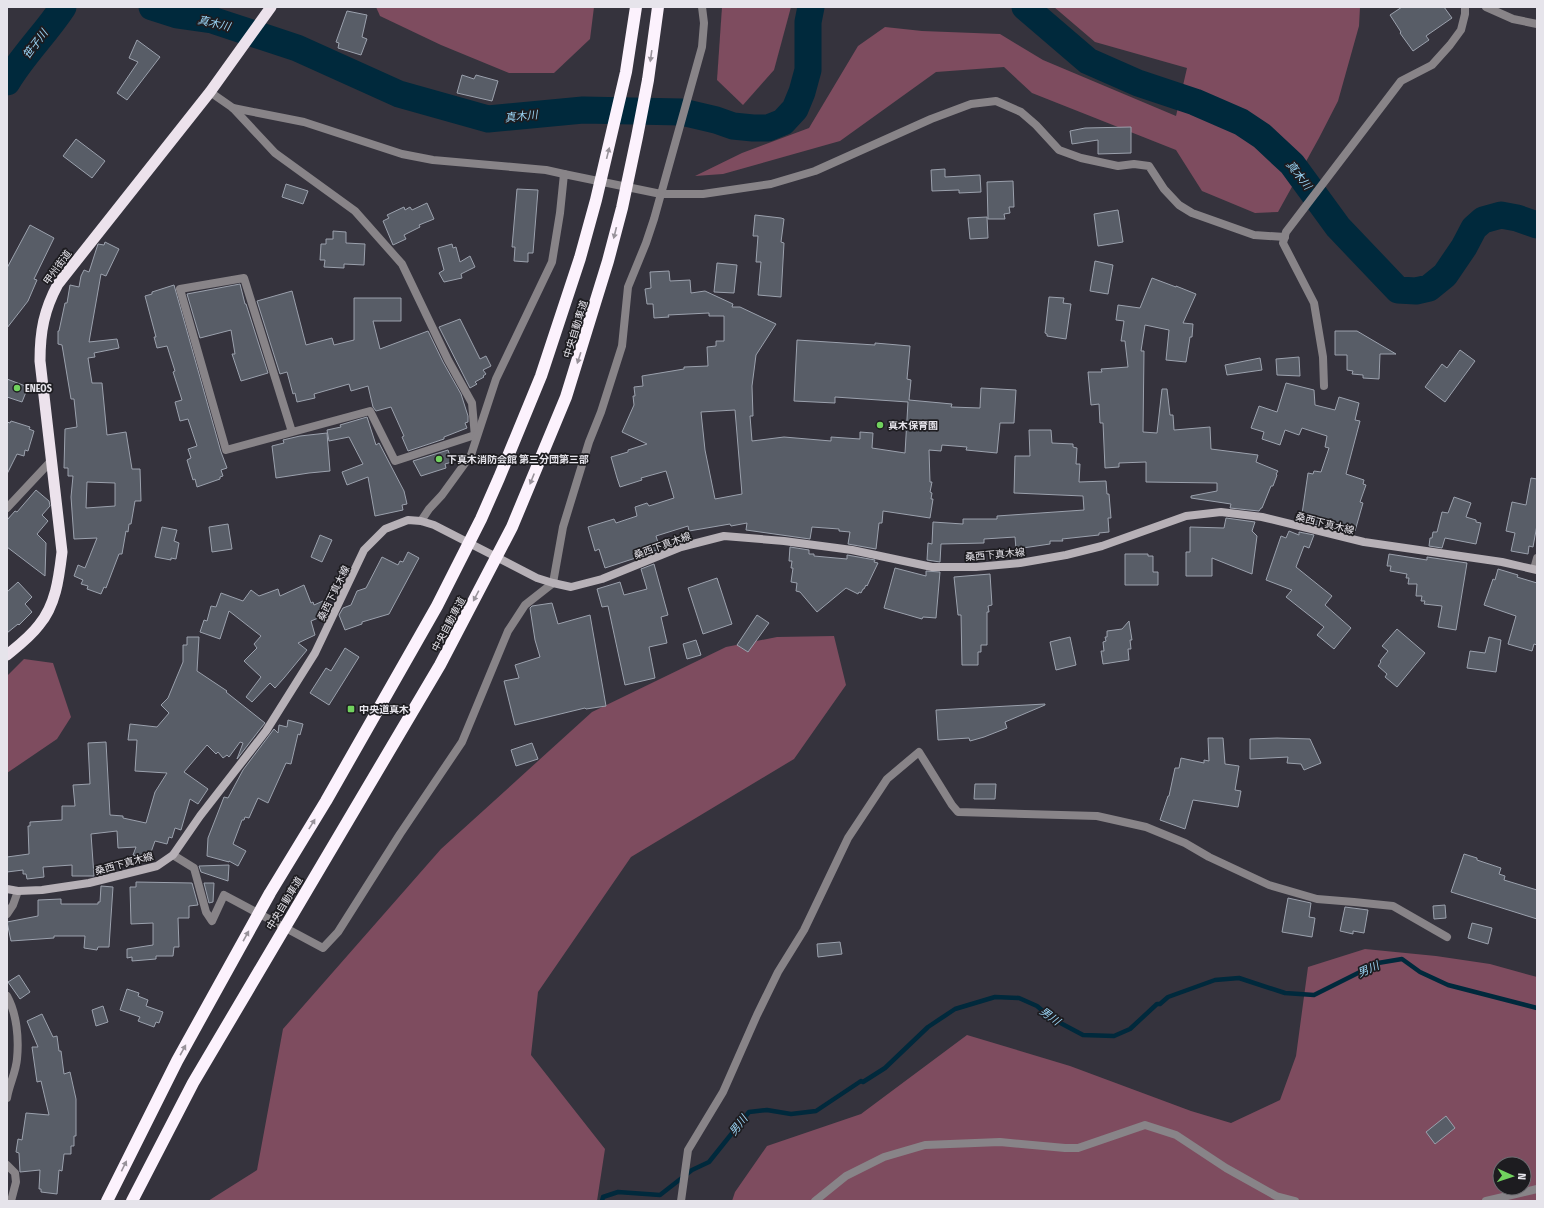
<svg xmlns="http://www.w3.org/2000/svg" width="1544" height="1208" font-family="'Fira Sans Condensed','Noto Sans JP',sans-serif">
<rect width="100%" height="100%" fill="#35333d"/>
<g fill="#7e4c5f" fill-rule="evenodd">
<polygon points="376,7 594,7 590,39 554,73 509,73 441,45 380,16"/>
<polygon points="722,7 791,7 774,70 743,105 717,80"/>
<polygon points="1054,7 1360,7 1359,26 1338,101 1319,138 1278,212 1255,213 1202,191 1176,150 1032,93 1004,67 936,72 840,141 723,174 695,176 742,153 809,128 858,46 885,27 922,31 1000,34 1043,60 1176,116 1187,68 1095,42"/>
<polygon points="834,636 846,685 794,759 631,857 538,992 531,1055 605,1149 597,1201 208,1201 257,1170 283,1029 441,849 592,712 726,647 777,637"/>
<polygon points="24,659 53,663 71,717 57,739 7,773 7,676"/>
<path d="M1365,949l71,7 54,8 47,13v224h-805l3,-9 32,-46 94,-32 106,-79 103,31 121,45 40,12 49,-23 16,-44 12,-89zM1500,1164h24v24h-24z"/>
</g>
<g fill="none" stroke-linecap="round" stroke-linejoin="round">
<polyline stroke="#00293c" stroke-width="4.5" points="602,1201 603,1197 618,1192 660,1195 692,1170 709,1162 749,1112 767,1110 791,1114 816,1111 861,1081 863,1082 885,1068 928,1027 955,1009 995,997 1019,998 1037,1006 1051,1018 1083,1035 1114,1036 1130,1029 1157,1004 1160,1004 1168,997 1215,980 1239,978 1285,993 1314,995 1378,963 1402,959 1420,972 1448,985 1537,1008"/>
<g stroke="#00293c" stroke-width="27">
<polyline points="152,7 177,15 212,20 297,48 399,94 488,119 583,110 682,112 716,120 733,126 753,128 768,128 783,122 795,109 802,92 808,70 808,22 811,7"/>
<polyline points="1025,7 1088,61 1138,83 1195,102 1241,122 1262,136 1292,164 1338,227 1398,290 1416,291 1429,288 1445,275 1464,247 1474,228 1483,220 1501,215 1517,218 1537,225"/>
<path d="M7,82c16,-27 39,-49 56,-75"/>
</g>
</g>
<g fill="#585d67" stroke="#9ba1ad" fill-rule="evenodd">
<polygon points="1402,7 1444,7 1452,18 1426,36 1429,40 1413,51 1400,33 1401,32 1390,15"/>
<polygon points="347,11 367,15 362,37 367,39 361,55 338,48 339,43 336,42"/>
<polygon points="137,40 160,57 127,100 117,93 138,62 129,58"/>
<polygon points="462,75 474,79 476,75 498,81 492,101 457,93"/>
<polygon points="1131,127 1131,153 1098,154 1098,140 1072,144 1070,131 1085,128"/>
<polygon points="76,139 105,161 92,178 63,156"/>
<polygon points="945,169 945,177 980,175 981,192 959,193 959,190 932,191 931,170"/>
<polygon points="1013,181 1014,207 1009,207 1010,213 1004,214 1005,219 988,219 987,182"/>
<polygon points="286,184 308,191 303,204 282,197"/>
<polygon points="517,189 538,190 533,253 528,253 528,262 514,261 515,247 512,247"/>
<polygon points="427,203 434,219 419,225 420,227 404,235 406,239 393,245 383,221 389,218 387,215 404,207 405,210 410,207 412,210"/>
<polygon points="1118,210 1123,242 1098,246 1094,214"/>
<polygon points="755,215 781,218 784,219 781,242 784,243 781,297 758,295 761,262 756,262 758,236 753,236"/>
<polygon points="987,217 988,238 970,239 968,218"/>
<polygon points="30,225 54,238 34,279 37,280 28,301 7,328 7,268"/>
<polygon points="333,231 346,232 346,243 365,244 364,265 344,264 344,268 324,267 325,260 320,260 321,244 326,244 326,239 333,239"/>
<path d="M105,242l14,7 -13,27 -5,-2 -12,68 28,-3 2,9 -25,5 1,4 -7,1 4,25h10l5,52 19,-3 6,37h8l1,32h-6l-4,23h-2l-1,8 -2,-1 -4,23h-3l-13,34 -2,-1 -3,7 -14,-5 1,-3 -7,-2 2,-4 -9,-4 4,-11 7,3 12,-30 -23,1 -3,-42 2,-21h-5v-8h-4l1,-39 12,-2 -3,-28h-3l-9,-54 -4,-1v-13h1l6,-28h2l3,-18 9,2 2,-11 3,-6 5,2 9,-28 6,1zM87,482l28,1v23l-29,2z"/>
<polygon points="452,244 453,248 456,247 460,262 470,256 475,267 461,274 462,278 444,282 439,273 444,270 438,248"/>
<polygon points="1095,261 1113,265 1108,294 1090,291"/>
<polygon points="717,263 737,265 734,293 714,292"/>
<path d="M669,271l1,10 20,-1 1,13 14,-2 28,13 -1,3h8l36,17 -20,31 -4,31 1,30h-3l2,25 32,-4 47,4v-4l29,2v-7l13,1 -1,15 33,5 3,-51 -73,-5v6l-41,-2 3,-61 78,5v-2l35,3 -3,33 4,1 -2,20 43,4 -1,3 29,1 1,-20 35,2 -2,33h-14l-3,30 -31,-3 1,-3 -25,-2 -1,6 -12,-1 1,32h2l-2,10 2,1 -1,6h2l-3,19 -47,-7 -1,12h-3l-3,26 -28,-5 2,-12 -11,-1v-2l-27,-2 -2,12 -64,-9 1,-7 -16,3 -1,-2 -41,7 -1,-5 -32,10 4,13 -10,3 1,1 -46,15 -6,-19 -4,2 -7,-24 26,-8 2,4 21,-7 -2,-9 12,-4 2,3 25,-8 -8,-27 -25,7 1,2 -22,7 -3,-9 -6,-21 17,-5v-2l19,-6 -25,-12 12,-27 -1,-9h2l-1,-9 9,-1 -1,-10 42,-7v-2l24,-1 -1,-19 9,-1v-5h8v-25h-15v-3l-41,2 1,2 -15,1 -1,-14h-6l-2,-15 6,-1 -1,-16zM735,410l7,84 -27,5 -10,-49 -4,-38z"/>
<polygon points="1152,278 1176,287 1176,286 1196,294 1183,323 1193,324 1192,337 1190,337 1186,362 1166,360 1169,330 1145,325 1141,351 1144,351 1143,432 1157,433 1162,389 1167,389 1170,415 1173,415 1174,430 1210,427 1211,449 1258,455 1256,462 1278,471 1276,474 1277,475 1273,486 1271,486 1262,508 1261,508 1259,511 1230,508 1231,504 1191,498 1191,496 1217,491 1217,483 1146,482 1146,462 1119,463 1119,467 1105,468 1103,423 1100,423 1099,404 1091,405 1088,372 1102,372 1101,369 1128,367 1125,341 1121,341 1124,321 1116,320 1118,305 1140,308"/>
<polygon points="240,284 245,304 246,304 268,373 241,381 232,354 235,354 231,330 200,338 187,294"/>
<polygon points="174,285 221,452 227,468 221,470 223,476 220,477 220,479 197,487 195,479 193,480 187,460 191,458 188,449 197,446 188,419 180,421 175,402 182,400 173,372 175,371 167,346 157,348 154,337 156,337 145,296 152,294 152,292"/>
<polygon points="292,291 306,345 332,338 334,345 354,340 354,298 401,298 401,321 373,321 380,349 428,331 443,362 461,394 468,416 468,422 465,423 467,428 444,437 444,439 408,451 402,437 404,436 391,407 376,411 373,407 368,386 351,391 349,384 314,394 315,398 297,402 295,393 293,394 287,372 280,374 257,301"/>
<polygon points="1049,297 1064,298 1063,303 1071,304 1066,339 1047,336 1047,334 1045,333"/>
<polygon points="460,319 480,359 486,356 491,366 483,370 486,374 483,376 484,377 475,382 477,384 470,388 439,327"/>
<polygon points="1335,331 1357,331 1396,354 1380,354 1379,379 1363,378 1363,375 1352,374 1353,371 1347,370 1347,355 1335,355"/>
<polygon points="1460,350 1475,361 1445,402 1425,387 1442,364 1447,368"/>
<polygon points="1299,357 1300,376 1277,375 1276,359"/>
<polygon points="1260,358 1262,370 1227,375 1225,365"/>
<polygon points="7,379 28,387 22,402 7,397"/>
<polygon points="1286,383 1314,390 1315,405 1335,410 1339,397 1359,403 1355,420 1360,421 1346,474 1364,480 1363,484 1366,485 1360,502 1363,503 1355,531 1342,528 1342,524 1319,520 1318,525 1301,521 1308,473 1313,474 1314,471 1321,472 1329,448 1325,447 1327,436 1302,428 1299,435 1285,430 1280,445 1262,439 1264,432 1251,428 1259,406 1277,412"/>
<polygon points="367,417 376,445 379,443 404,491 407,504 402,505 403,510 375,516 368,477 347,485 342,472 363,464 349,437 329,441 327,430 341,427 340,425"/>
<polygon points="11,421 30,427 29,429 34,431 28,451 25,450 24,456 17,454 7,474 7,422 10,423"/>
<polygon points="1029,430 1051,430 1052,443 1073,444 1073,447 1077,448 1076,464 1080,464 1079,482 1106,481 1107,494 1109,494 1111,518 1108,518 1109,532 1099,533 1099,535 1062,539 1063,541 1050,541 1050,544 1016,549 1015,537 984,539 984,543 941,544 940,562 927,560 928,543 932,544 933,522 963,524 963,519 997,519 997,516 1084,510 1083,496 1014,493 1015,456 1030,456"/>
<polygon points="327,433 330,471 309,473 276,478 272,446 284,443 283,440 300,436"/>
<polygon points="448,450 452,462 445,464 446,468 421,476 413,461"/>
<polygon points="1531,478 1537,479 1537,525 1533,547 1529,546 1528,554 1511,551 1515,533 1506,531 1512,502 1526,505"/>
<polygon points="36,490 49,501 50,506 42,515 48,521 37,534 46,543 45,576 7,547 7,520 15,511 17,512"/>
<polygon points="1454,497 1471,503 1466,517 1476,520 1476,522 1481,523 1476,544 1445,538 1442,548 1429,546 1430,538 1432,538 1433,532 1437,532 1442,512 1448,513"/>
<polygon points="1226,518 1255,522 1252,531 1257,536 1252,574 1212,558 1212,576 1186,576 1186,552 1190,552 1190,527 1224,528"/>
<polygon points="228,524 232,549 212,552 209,527"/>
<polygon points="162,527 177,530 174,541 179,543 176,559 171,558 171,560 155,557"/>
<polygon points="1289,531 1299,535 1299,532 1314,535 1309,548 1304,546 1296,567 1332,596 1325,605 1351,628 1334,649 1317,635 1324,627 1286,597 1292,590 1266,580 1281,536 1286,538"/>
<polygon points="320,535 332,540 322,562 311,557"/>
<polygon points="790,547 809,550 809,554 814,554 814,556 847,559 847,555 875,560 874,562 878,563 867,586 866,585 864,589 863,589 861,593 859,592 858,594 846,588 817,612 800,592 796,591 797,583 791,582 793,568 791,568 792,561 789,561"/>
<polygon points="408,552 419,558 389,614 362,622 362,624 345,630 339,615 343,608 351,605 357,591 366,588 382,557 398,565 400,561 403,562"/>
<polygon points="1125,554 1148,554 1148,556 1153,556 1153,572 1158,572 1158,585 1125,585"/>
<polygon points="1389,554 1427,560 1427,557 1467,563 1456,630 1438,627 1442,606 1424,604 1425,601 1421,601 1422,596 1416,596 1417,584 1408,584 1409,578 1406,578 1407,574 1390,571 1391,566 1387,566"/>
<polygon points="654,564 668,615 661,617 667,643 649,647 655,678 625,685 608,606 602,607 597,589 620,582 624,595 647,589 641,569"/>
<polygon points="895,568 926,576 926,571 940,572 936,618 923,617 922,619 884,608"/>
<polygon points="1498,569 1518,575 1517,577 1537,583 1537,645 1534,644 1532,651 1508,644 1516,616 1484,605 1493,579 1495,580"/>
<polygon points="990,574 992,605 988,606 989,612 987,612 987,645 981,645 981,652 978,652 978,665 962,665 961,615 958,615 954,577"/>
<polygon points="717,578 732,624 703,634 688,588"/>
<polygon points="18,582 32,597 25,604 32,612 19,625 18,624 7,633 7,592"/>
<polygon points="304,585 311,603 313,602 314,605 323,601 328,612 328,614 311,621 315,635 298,643 307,650 284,678 275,688 270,683 252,702 246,697 261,677 244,661 257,648 254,644 261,636 229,611 220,639 200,632 204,620 207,621 211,606 216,607 221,593 243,601 251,590 259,596 278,589 280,596"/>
<polygon points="552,603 558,624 590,615 606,706 586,709 585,708 515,725 504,681 519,678 515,665 540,657 535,640 530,608 532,606"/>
<polygon points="757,615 769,623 748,652 737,645"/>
<polygon points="1129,621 1132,640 1130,640 1131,649 1128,649 1129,660 1103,664 1101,651 1104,651 1103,642 1106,641 1105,637 1107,637 1107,631 1122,629"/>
<polygon points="1397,629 1425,653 1397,687 1385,677 1387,674 1378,666 1381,662 1380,661 1388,651 1382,646"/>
<polygon points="187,637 199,637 197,671 227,691 226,692 265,723 261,728 237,759 243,743 240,742 229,757 227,755 223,758 218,752 216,754 207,745 184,772 208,789 198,804 190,799 181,830 175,828 172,838 169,837 167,844 155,841 150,855 146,854 145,859 133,855 136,847 118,848 117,831 91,834 94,876 72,876 72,865 43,867 44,877 27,879 26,874 23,874 23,870 7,872 7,857 29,854 28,826 30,826 30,822 62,820 62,806 75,806 73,785 90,784 88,743 106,742 110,815 123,816 123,818 146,823 155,792 167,773 135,771 137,740 128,740 130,724 157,727 169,713 161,705 168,698 183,662 183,645 187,645"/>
<polygon points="1070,637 1076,665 1056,670 1050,642"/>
<polygon points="1489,637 1501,640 1496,672 1467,668 1470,651 1485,653"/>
<polygon points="696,640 701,655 687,659 683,644"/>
<polygon points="345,648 359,657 329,705 310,693 326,668 331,671"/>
<polygon points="1045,704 1045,705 1005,722 1007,728 984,737 970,741 969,738 938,740 936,710"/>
<polygon points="288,720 303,724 300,735 298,734 291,764 286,763 268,803 258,798 249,818 245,817 244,820 242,820 233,844 246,851 238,866 229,861 229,862 207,856 208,838 224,797 228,798 243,770 274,729 278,733 279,725 287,727"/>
<polygon points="1208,738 1223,738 1225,764 1239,766 1235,790 1241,791 1238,807 1193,800 1185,829 1160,820 1168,796 1169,796 1175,768 1179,768 1181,758 1204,763 1204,760 1209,761"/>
<polygon points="1277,738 1310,739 1321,763 1304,770 1301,764 1287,763 1288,757 1250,759 1250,739"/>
<polygon points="532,743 538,759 516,766 511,750"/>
<polygon points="975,784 996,784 995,799 974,799"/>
<polygon points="1464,854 1477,858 1477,860 1501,868 1499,874 1505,876 1504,880 1537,890 1537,919 1451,892"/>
<polygon points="229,865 228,881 201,872 199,866"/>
<polygon points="136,882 192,883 198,905 189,906 189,918 178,918 179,947 174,947 173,956 156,956 156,959 132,961 132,957 127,958 127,949 153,945 153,923 131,924 130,887 136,887"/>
<polygon points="204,883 214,883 213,902 209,903"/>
<polygon points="101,886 113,887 109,947 98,947 97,950 84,948 85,936 54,936 54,938 11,941 7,922 38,916 38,900 61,899 61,904 98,904 98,902 100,902"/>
<polygon points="1288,898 1311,903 1309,917 1315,918 1312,937 1282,932"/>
<polygon points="1445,905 1446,918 1434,919 1433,906"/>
<polygon points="1345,907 1368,910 1364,933 1353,931 1353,934 1340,931"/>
<polygon points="1472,923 1492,928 1488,944 1468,938"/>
<polygon points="840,942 842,954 818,957 817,944"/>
<polygon points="19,975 30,992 20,999 8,982"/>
<polygon points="127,989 139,993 138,996 148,1000 146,1006 163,1012 159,1023 156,1022 154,1027 138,1021 140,1017 120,1010"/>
<polygon points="103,1006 108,1022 96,1026 92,1010"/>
<polygon points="42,1014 53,1037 57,1036 59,1051 61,1051 64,1074 70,1072 76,1099 76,1136 74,1136 74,1146 71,1146 71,1154 64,1154 62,1171 59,1170 57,1194 41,1192 41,1189 39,1189 40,1170 20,1172 19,1153 16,1152 18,1139 22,1140 26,1113 49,1115 41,1081 37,1082 32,1047 38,1047 27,1021"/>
<polygon points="1446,1116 1455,1128 1435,1144 1426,1132"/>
</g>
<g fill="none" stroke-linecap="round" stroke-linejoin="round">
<g stroke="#888488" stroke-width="8">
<polyline points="1486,7 1513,19 1537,24"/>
<polyline points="210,92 233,108 275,153 355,211 402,264 448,360 472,403 475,437"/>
<polyline points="233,108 304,122 402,154 433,160 546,170 564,174"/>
<polyline points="1324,386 1323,357 1314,303 1283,243 1286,232 1401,81 1432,65 1450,45 1461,30 1465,14 1465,7"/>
<polyline points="292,432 244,278 180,289 226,450 370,411 395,461 475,435"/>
<polyline points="7,508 51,461"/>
<polyline points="421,521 429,509 442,495 471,455 496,379 552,262 560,213 564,174 661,194 703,194 771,184 815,171 931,119 971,104 996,101 1021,112 1036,125 1059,150 1081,158 1118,166 1134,164 1149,166 1164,189 1179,205 1192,213 1254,235 1285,237"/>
<polyline points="1534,569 1537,558"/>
<polyline points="173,855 194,868 206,912 212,921 224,895 323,948 338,932 400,834 462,742 508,631 525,605 553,583 563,527 589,442 601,412 622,346 628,287 646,243 654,219 702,47 704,23 702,7"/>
<polyline points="7,914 13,905 18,891"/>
<path d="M7,996c10,18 12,43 10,63 -1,13 -8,26 -10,39"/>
<polyline points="7,1165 15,1173 16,1182 11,1201"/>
<polyline points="681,1201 688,1150 723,1092 757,1015 778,972 804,930 848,838 887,779 919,752 952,805 958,812 1097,816 1146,827 1185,843 1209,857 1269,885 1317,899 1354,902 1393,906 1447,937"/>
<polyline points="815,1201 846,1176 884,1157 925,1145 1000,1142 1065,1148 1078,1148 1145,1125 1176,1135 1226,1168 1276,1196 1295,1201"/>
<polyline points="1486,1201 1537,1189"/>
</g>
<polyline stroke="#b7b1b7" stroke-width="8" points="7,889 18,891 42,890 89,883 157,866 173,855 200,816 266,731 315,653 364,550 385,529 408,520 421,521 434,525 537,578 553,583 571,587 602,579 681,547 724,536 784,541 852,550 932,567 976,567 1020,563 1066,555 1102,546 1186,516 1221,512 1262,517 1364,542 1502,562 1537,570"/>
<path stroke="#ece2ec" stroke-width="11" d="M7,655c11,-9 23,-18 32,-30 17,-20 20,-48 23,-73l-22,-191c0,-30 4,-51 18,-77l152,-192 61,-85"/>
<g stroke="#fcf2fd" stroke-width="12">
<polyline points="107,1201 177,1061 270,893 326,801 437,606 481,519 499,478 541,376 580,258 596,200 626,72 636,7"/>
<polyline points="132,1201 193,1083 440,665 512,527 566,397 608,261 622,208 637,137 648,80 658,7"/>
</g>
</g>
<defs><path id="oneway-solid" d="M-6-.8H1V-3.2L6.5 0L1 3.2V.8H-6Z"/></defs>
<g fill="#98929a">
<use href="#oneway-solid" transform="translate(651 56) rotate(98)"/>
<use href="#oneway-solid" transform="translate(608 153) rotate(-76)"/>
<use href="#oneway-solid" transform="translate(615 233) rotate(104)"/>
<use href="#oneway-solid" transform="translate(579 358) rotate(108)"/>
<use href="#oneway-solid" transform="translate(532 479) rotate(112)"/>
<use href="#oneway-solid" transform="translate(476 596) rotate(118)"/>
<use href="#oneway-solid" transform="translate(312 824) rotate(-58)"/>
<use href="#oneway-solid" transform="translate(246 936) rotate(-61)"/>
<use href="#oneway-solid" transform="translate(183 1050) rotate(-61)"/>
<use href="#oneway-solid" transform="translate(124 1166) rotate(-64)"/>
</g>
<g fill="#71d25e" stroke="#1d1c20" stroke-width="1.5">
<circle cx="17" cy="388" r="4"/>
<circle cx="880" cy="425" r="4"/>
<circle cx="439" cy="459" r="4"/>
<rect x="347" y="705" width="8" height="8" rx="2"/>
</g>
<g text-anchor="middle" stroke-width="3.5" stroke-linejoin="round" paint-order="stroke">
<g font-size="10" fill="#e6e4eb" stroke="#1d1c20">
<text transform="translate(57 267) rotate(-54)" y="4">甲州街道</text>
<text transform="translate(575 329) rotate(-73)" y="4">中央自動車道</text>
<text transform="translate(1325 523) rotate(14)" y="4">桑西下真木線</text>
<text transform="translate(662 545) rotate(-20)" y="4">桑西下真木線</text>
<text transform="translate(995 554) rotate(-5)" y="4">桑西下真木線</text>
<text transform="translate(333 593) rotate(-64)" y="4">桑西下真木線</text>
<text transform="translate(448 624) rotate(-62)" y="4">中央自動車道</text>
<text transform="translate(124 863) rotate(-15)" y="4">桑西下真木線</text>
<text transform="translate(284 903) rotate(-59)" y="4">中央自動車道</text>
</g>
<g font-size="10" font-weight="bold" fill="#e6e4eb" stroke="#1d1c20" text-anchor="start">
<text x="25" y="392">ENEOS</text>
<text x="888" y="429">真木保育園</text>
<text x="447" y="463">下真木消防会館 第三分団第三部</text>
<text x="359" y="713">中央道真木</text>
</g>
<g font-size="11" font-style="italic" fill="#99d3f3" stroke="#1d1c20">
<text transform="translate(214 23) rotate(13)" y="4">真木川</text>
<text transform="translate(35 44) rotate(-53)" y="4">笹子川</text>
<text transform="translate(521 116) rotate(-6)" y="4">真木川</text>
<text transform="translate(1299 175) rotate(52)" y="4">真木川</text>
<text transform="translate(1368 969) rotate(-24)" y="4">男川</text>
<text transform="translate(1050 1016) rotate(36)" y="4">男川</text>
<text transform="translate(738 1125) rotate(-52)" y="4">男川</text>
</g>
</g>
<rect width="1544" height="1208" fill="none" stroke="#e6e4eb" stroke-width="16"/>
<g transform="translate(1512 1176) rotate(93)"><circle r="19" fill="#1d1c20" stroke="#6d6c71"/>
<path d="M0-3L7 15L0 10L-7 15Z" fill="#71d25e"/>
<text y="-6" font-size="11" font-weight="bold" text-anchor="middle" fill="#e6e4eb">N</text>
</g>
</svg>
